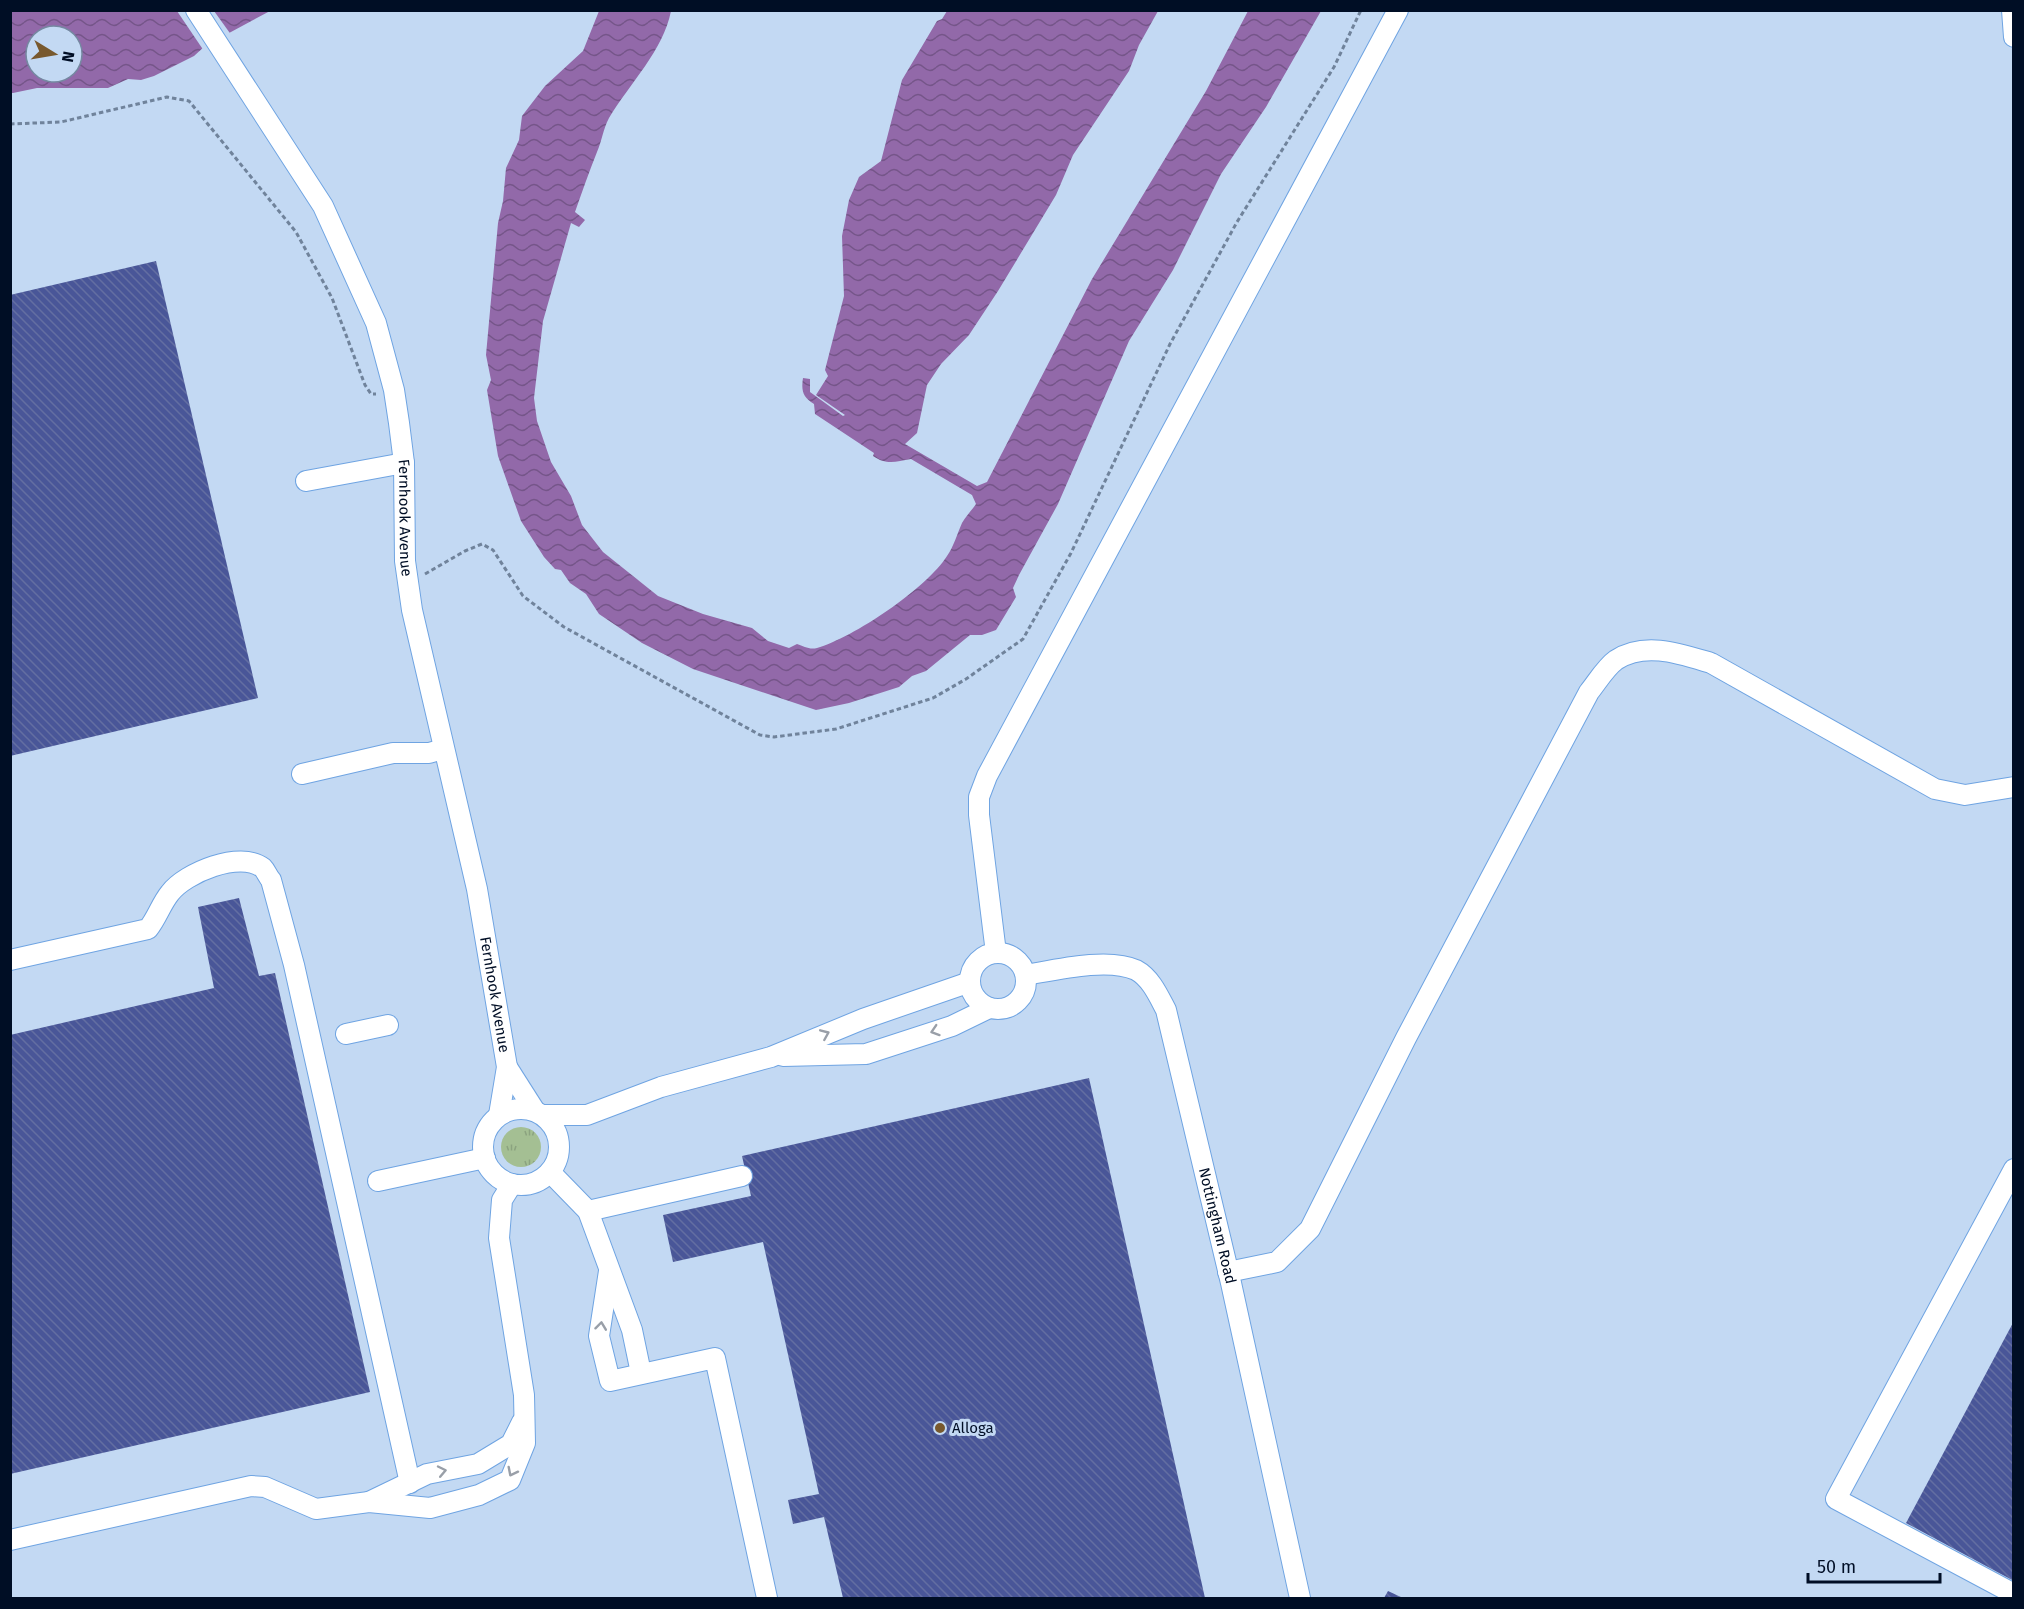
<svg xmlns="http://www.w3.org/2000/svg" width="2024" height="1609" font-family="'Fira Sans',sans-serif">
<defs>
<pattern id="grass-tufts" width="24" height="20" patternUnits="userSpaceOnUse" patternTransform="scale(1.5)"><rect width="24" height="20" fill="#a4bf93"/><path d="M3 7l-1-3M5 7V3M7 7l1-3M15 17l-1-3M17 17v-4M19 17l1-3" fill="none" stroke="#8ba37f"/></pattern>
<pattern id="water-waves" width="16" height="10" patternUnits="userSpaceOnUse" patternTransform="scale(1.5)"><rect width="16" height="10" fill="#9269a9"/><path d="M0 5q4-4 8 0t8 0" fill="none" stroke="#755589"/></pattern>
<pattern id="building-back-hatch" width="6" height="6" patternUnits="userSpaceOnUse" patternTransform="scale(1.5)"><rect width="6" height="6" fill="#495698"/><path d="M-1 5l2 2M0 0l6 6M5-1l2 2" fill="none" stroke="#636ea2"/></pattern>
</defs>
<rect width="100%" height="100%" fill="#c3d9f3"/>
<circle fill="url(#grass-tufts)" cx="521" cy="1147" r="20"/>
<g fill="url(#water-waves)" fill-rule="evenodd">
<path d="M10,11h260l-65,35 -11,10 -40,20 -13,4 -13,-1 -20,9h-71l-24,5h-3zM36,36h36v36h-36z"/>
<path d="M947,11h211l-19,34 -10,26 -56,84 -17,40 -58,96 -29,44 -28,29 -14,21 -10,48 -12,11 72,42 10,-4 105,-203 114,-188 42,-80h73l-55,96 -45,67 -48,96 -44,71 -71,163 -39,71 -6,13 3,9 -20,33 -14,5h-12l-44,36 -14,5 -13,11 -50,16 -33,7 -123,-41 -51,-26 -43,-29 -13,-20 -16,-11 -9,-13 -6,-1 -11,-12 -23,-36 -23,-65 -11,-66 4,-10 -5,-25 12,-132 5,-22 3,-33 13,-28 3,-24 23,-30 38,-35 16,-40h72c-8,40 -41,72 -62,107 -6,11 -7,23 -12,34 -8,20 -15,40 -22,60l10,8 -6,7 -8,-4 -28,98 -9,77 3,23 14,41 20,34 11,29 21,27 55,44 45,18 49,14 16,13 21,7 8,-4c7,2 12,6 20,4 36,-10 110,-60 130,-92 7,-10 10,-22 15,-33 4,-7 10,-13 14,-19l-4,-9 -61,-36c-16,3 -25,6 -38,-3l1,-3 -59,-39 -1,-10c-11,-7 -13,-13 -11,-26l7,1v13l33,24 2,-1 -29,-20 12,-19 -3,-6 19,-74 -2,-60 7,-36 10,-23 22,-16 21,-81 35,-59 5,-2z"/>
</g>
<polygon fill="#c3d9f3" points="177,11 214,11 232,36 204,51"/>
<g fill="url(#building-back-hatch)">
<polygon points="156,261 258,698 10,756 10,295"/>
<polygon points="239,898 259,976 275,973 370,1392 10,1474 10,1035 214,988 198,907"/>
<polygon points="1089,1078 1205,1598 843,1598 824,1517 793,1524 788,1500 819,1494 763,1242 673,1262 663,1215 751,1196 742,1156"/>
<polygon points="2014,1321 2014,1581 1906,1523"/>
<polygon points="1388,1591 1403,1598 1384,1598"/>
</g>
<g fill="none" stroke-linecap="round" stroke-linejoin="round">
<g stroke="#6fa4e2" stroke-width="22">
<g id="minor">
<path id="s1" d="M196,10l127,196 53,117 18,67 5,33 5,40 1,98 7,49 65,279 30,178 -8,48"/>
<polyline points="2012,10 2014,37"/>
<polyline points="306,481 404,463"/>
<polyline points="302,774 393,753 429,753 443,749"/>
<circle cx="998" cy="981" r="28"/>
<polyline points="996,953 979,815 979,797 987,776 1398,10"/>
<path d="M10,960l138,-31c9,-11 13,-25 22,-36 15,-20 70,-43 93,-25 3,3 5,9 8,12l23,85 116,518"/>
<path id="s2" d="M1026,975c29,-5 82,-18 110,-5 15,8 23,27 30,40l65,273 69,315"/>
<polyline points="346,1034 388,1025"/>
<polyline points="783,1056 866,1054 952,1026 989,1008"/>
<polyline points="507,1067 535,1111"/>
<circle cx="521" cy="1147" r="38"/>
<polyline points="543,1115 587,1115 661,1087 771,1057 863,1019 970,982"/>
<polyline points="2014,1169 1836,1499 2014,1594"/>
<polyline points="550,1172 588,1211 632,1330 641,1373"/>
<polyline points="378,1181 485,1158"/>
<polyline points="588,1211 742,1176"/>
<polyline points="609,1271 599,1336 610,1381 715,1358 767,1598"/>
<path d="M1228,1272l49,-10 33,-33 96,-191 183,-346c8,-10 17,-25 27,-32 29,-19 65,-6 95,3l224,126 30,6 49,-8"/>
<polyline points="369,1502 427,1474 478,1464 511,1444 522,1422"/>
<polyline points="10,1540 251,1486 265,1487 316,1509 369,1502 430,1508 479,1495 510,1480 525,1443 524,1395 499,1238 502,1200 512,1184"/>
</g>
</g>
<g stroke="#70839b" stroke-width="3" stroke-dasharray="4.5 3" stroke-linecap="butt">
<polyline points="10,124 61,122 167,97 189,101 296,232 332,298 365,385 371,394 376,394"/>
<polyline points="425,574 465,551 482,544 493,550 523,596 564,627 760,735 774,737 836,729 933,698 966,679 1023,639 1071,553 1170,344 1237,222 1334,67 1361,10"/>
</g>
<use href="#minor" stroke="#fff" stroke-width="20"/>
</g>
<defs><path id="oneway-chevron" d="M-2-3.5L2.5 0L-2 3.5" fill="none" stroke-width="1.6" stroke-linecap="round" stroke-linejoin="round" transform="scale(1.5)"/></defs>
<g stroke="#999fa8">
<use href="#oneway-chevron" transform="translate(935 1031) rotate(162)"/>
<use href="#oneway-chevron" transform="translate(825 1034) rotate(-23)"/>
<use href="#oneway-chevron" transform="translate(601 1326) rotate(-83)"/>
<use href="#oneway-chevron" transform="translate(442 1471) rotate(-12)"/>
<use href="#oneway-chevron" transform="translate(512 1472) rotate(117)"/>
</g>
<circle fill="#78592e" stroke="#c3d9f3" stroke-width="2" cx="940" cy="1428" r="6"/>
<g text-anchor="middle" stroke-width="6" stroke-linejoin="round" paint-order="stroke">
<g font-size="15" fill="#000e25" stroke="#c3d9f3">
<text dy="5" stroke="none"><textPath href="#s1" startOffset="560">Fernhook Avenue</textPath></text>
<text dy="5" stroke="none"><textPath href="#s1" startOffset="1046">Fernhook Avenue</textPath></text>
<text dy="5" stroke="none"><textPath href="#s2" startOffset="384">Nottingham Road</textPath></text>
</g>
<g font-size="15" fill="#000e25" stroke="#c3d9f3" text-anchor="start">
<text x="952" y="1433">Alloga</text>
</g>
</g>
<rect width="2024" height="1609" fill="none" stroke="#000e25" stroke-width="24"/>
<g transform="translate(54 54) rotate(101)"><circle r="28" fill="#c3d9f3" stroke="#7588a1" stroke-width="1.5"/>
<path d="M0-4.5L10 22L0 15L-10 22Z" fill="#78592e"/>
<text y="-9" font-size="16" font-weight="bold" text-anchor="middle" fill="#000e25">N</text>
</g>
<path d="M1808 1573v9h132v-9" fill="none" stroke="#000e25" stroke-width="3"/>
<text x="1817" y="1573" font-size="18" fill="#000e25" stroke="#c3d9f3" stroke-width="4.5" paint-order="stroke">50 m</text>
</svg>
